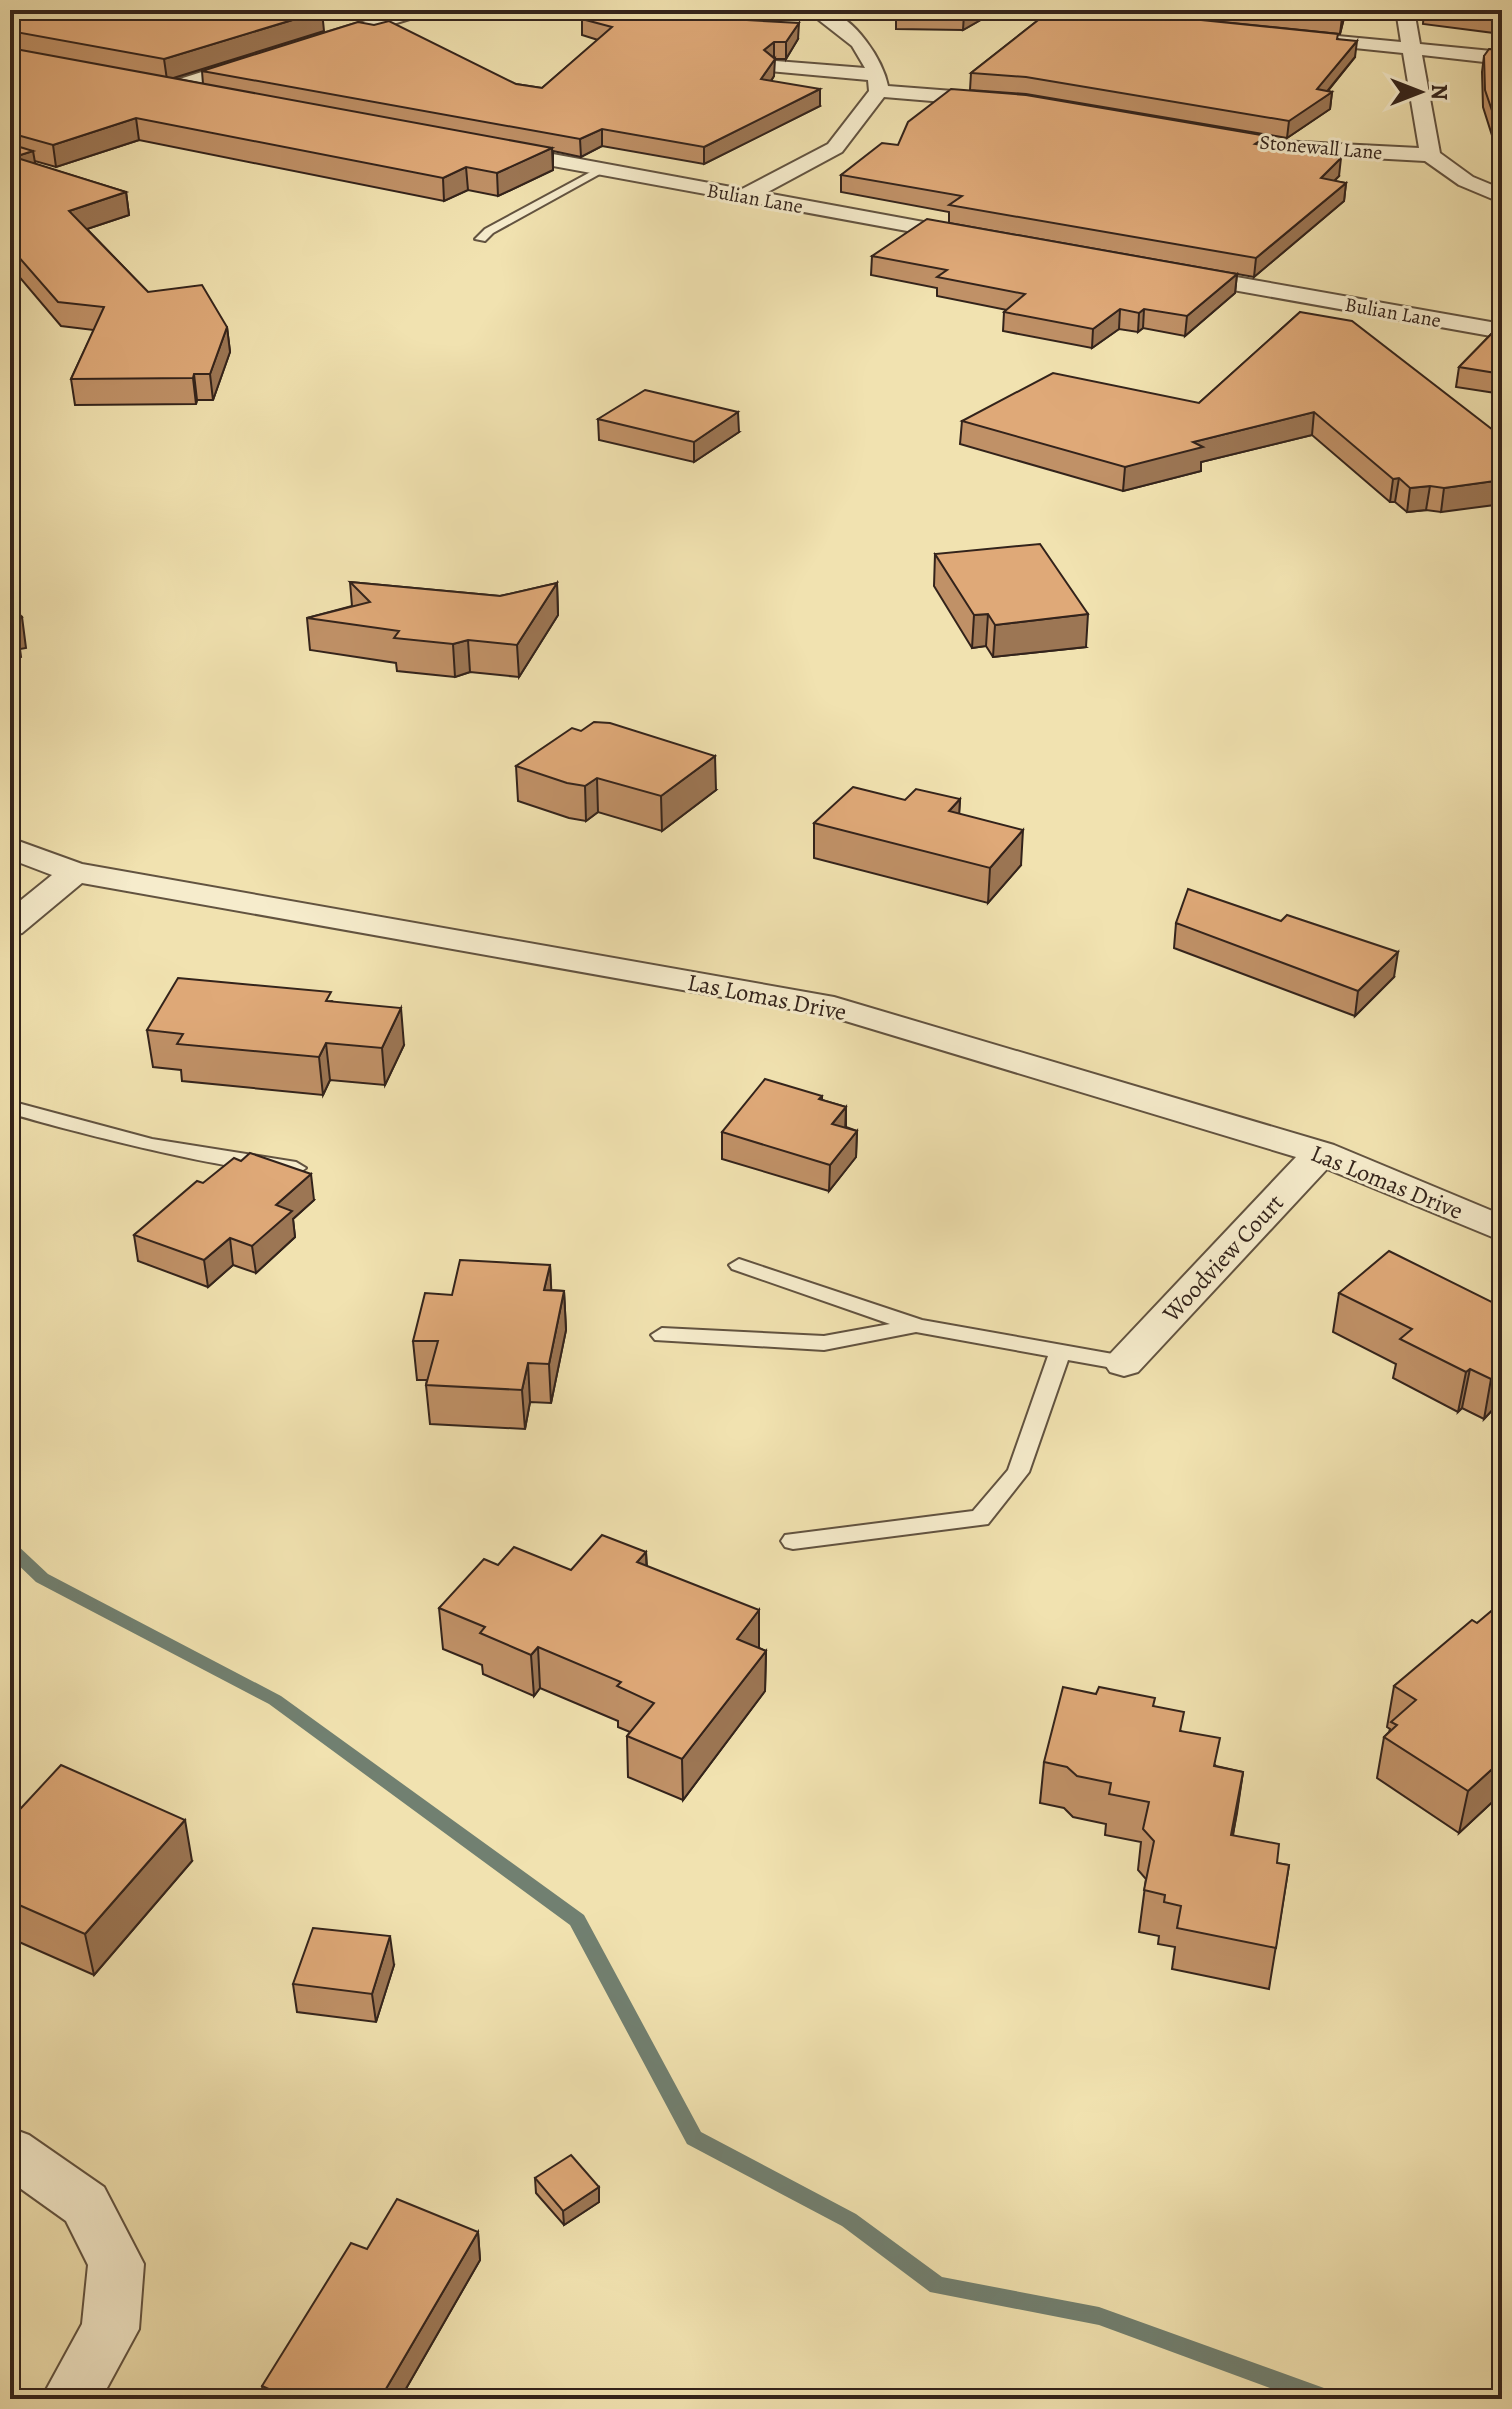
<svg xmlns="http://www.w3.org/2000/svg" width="1512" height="2409" font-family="Alegreya,serif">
<rect width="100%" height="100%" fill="#f1e2b0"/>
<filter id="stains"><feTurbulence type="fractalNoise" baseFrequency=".0025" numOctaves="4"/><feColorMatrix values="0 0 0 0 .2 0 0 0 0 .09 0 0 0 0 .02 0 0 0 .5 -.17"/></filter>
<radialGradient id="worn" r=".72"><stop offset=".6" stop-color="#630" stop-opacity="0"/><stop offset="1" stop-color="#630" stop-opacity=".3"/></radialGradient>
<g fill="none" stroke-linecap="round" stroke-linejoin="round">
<g fill="#718071" fill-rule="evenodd">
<polygon points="331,10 340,10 309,21 304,20"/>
<polygon points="10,1542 16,1544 48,1574 281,1696 584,1915 701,2132 856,2214 942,2277 1099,2307 1335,2392 1338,2399 1300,2399 1099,2325 930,2292 842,2226 687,2144 570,1925 269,1704 36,1582 10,1557"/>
</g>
<g stroke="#625340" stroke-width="4">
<g id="service">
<polygon points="598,168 607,170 493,233 485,241 475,239 485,229"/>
<path d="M10,1101l142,38 144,23 10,6c-19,21 -259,-43 -296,-55z"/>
<polygon points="739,1259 922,1320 1124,1356 1132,1358 1135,1363 1132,1368 1124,1370 1068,1360 1029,1472 988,1524 793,1549 785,1547 781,1541 785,1535 973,1511 1008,1470 1048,1356 916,1332 824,1350 655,1340 651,1335 662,1328 824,1336 890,1324 732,1269 729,1265"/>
</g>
</g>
<g stroke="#625340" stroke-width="4">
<g id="minor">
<polygon points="402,10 429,10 426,14 328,44 322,45 313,40 316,36"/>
<path d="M806,10c6,0 14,-1 20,0 29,7 57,50 62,76l104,8 10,6 -10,6 -108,-9 -42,55 -76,41 201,37 11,6 -3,5 -8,1 -463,-85 -10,-6 10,-6 238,44 86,-45 41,-53 -1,-11 -99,-9 -2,-4 9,-6 89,7 -13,-22z"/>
<polygon points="1024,10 1071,10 1103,15 1106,19 1097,24 1033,15"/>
<polygon points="1396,10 1414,10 1420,44 1502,52 1502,64 1422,55 1440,153 1473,177 1502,189 1502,203 1459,185 1425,161 1280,153 1215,142 1205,136 1215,130 1280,141 1419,148 1403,53 1306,43 1297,38 1306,33 1401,42"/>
<polygon points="252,56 259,58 261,62 259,66 171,94 162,88 164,84"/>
<polygon points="1185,268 1502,324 1502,338 1177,280 1174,275 1177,270"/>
<polygon points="10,838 82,864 834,997 1334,1145 1502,1215 1502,1241 1327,1169 1138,1372 1124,1376 1110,1372 1104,1363 1110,1354 1296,1157 829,1016 82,883 22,933 10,936 10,909 52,875 10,859"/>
<polygon points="10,2128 29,2135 104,2187 144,2264 139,2329 101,2399 41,2399 82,2324 88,2265 66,2221 10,2181"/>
</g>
</g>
<use href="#service" fill="#f6eccc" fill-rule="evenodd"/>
<use href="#minor" fill="#f6eccc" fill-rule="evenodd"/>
</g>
<g fill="#c09167" stroke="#33231b" stroke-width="2">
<polygon points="10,10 324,31 173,78 203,84 202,71 516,84 542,88 598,40 582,35 582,19 596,10 707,10 697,17 798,39 786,59 774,59 774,76 771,81 820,106 704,164 602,146 581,157 553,151 553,170 498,196 468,190 444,201 139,140 56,167 35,161 35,164 126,192 129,215 87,229 148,292 227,327 230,352 213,400 197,400 196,404 75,405 71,379 94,330 61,326 10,266"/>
<polygon points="896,10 998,10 963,30 896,29"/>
<polygon points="1051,10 1346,10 1340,34 1114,11 1338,39 1355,57 1328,91 1332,92 1330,109 1287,138 1026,94 970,90 971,73"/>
<polygon points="1424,10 1502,10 1502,34 1423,24"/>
<polygon points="1502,50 1502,148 1496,148 1483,107 1482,72 1484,56"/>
<polygon points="898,145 1266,146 1339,176 1334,181 1346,183 1344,201 1254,277 949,223 949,212 841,192 841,175"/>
<polygon points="872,256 1237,274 1235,293 1185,336 1143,328 1138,332 1119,329 1092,348 1003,331 1004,312 1007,310 937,296 937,288 871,275"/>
<polygon points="1300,312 1502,437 1441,512 1426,510 1407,512 1395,502 1390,502 1312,435 1201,462 1201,471 1123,491 960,444 962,421 1199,403"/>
<polygon points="1502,323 1502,394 1456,387 1459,367"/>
<polygon points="598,419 739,432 694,462 599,440"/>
<polygon points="935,554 1086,647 993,657 986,646 972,648 934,586"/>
<polygon points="350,582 500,596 557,583 558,615 519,677 470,672 455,677 397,671 396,663 310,650 307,618 352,606"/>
<polygon points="516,766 716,790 662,831 598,812 586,821 569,818 518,801"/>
<polygon points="960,799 959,814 1021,865 988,903 814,858 814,823 905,800"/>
<polygon points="1176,923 1394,977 1355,1016 1174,948"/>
<polygon points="332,1001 404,1045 385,1085 330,1080 323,1095 182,1081 181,1070 153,1067 147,1030"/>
<polygon points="822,1096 822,1100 846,1107 846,1127 857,1131 856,1157 829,1191 722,1159 722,1132"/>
<polygon points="203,1183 314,1200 293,1219 295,1237 256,1273 233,1265 208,1287 138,1261 134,1235"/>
<polygon points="550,1265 551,1290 564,1291 566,1330 551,1403 530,1402 525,1429 430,1424 426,1385 427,1380 417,1380 413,1341 452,1295"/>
<polygon points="1339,1293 1502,1307 1502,1407 1497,1405 1484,1419 1462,1408 1458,1412 1393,1378 1396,1364 1333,1332"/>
<polygon points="646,1552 647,1566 759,1648 766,1651 765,1691 683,1800 628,1777 627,1736 630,1732 618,1727 618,1721 540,1688 534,1696 483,1674 482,1665 443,1649 439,1608 498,1565 571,1570"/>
<polygon points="1477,1623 1502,1793 1459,1833 1377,1778 1384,1737 1389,1732 1390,1729 1387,1727 1394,1686"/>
<polygon points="1154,1707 1181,1731 1216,1766 1243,1772 1233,1835 1277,1863 1289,1865 1269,1989 1172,1969 1175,1947 1158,1944 1159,1936 1139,1932 1146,1879 1138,1870 1141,1842 1105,1835 1106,1824 1073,1817 1064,1808 1040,1803 1044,1762"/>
<polygon points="10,1820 192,1861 94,1975 10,1938"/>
<polygon points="394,1965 376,2022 297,2012 293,1984"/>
<polygon points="535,2178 599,2187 599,2202 564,2225 536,2193"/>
<polygon points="478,2232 480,2260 400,2399 264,2399 262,2386"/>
</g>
<g fill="#9c7654" stroke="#33231b" stroke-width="2">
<polygon points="683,10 707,10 675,32 675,16"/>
<polygon points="971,10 998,10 963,30 964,14"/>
<polygon points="1344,10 1346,10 1340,34 1342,18"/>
<polygon points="322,11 324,31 167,80 164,59"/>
<polygon points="799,23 798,39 786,59 786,42"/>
<polygon points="1357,41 1355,57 1320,100 1332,92 1330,109 1287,138 1289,121"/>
<polygon points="774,42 774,58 764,50"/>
<polygon points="775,59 774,76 761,96 761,79"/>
<polygon points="820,89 820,106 704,164 704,147"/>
<polygon points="136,118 139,140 56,167 53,145"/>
<polygon points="602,129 602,146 581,157 580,139"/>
<polygon points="1267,136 1265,153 1255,144"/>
<polygon points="552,148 553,170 498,196 497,173"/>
<polygon points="33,151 37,174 14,157"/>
<polygon points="1341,158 1339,176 1319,196 1321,178"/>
<polygon points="466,167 468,190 444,201 443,178"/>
<polygon points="1346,183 1344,201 1254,277 1256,258"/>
<polygon points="126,192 129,215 72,234 69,211"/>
<polygon points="1237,274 1235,293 1185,336 1187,316"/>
<polygon points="1120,309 1119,329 1092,348 1093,329"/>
<polygon points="1144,309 1143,328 1138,332 1139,313"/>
<polygon points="227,327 230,352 213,400 210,374"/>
<polygon points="194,374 197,400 196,404 193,378"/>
<polygon points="738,412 739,432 694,462 694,442"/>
<polygon points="1314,412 1312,435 1201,462 1201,471 1123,491 1125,467 1193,442"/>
<polygon points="1399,478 1395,502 1390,502 1393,479"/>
<polygon points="1502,480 1502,504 1441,512 1444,488"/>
<polygon points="1430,486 1426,510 1407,512 1410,488"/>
<polygon points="557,583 558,615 519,677 517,645"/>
<polygon points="988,614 986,646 972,648 974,615"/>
<polygon points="1088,614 1086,647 993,657 995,625"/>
<polygon points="22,617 26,648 20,649 21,657 10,659 10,628 15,619"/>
<polygon points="468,640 470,672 455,677 453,644"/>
<polygon points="715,756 716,790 662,831 661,796"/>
<polygon points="597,778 598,812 586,821 585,786"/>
<polygon points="960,799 958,834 949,811"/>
<polygon points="1023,830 1021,865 988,903 990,868"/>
<polygon points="1398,952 1394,977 1355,1016 1358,991"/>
<polygon points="401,1008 404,1045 385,1085 382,1048"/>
<polygon points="326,1043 330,1080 323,1095 319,1057"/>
<polygon points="846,1107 845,1133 832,1124"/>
<polygon points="857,1131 856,1157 829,1191 830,1165"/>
<polygon points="311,1174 314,1200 293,1219 295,1237 256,1273 252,1246 276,1205"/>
<polygon points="230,1238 233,1265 208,1287 204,1260"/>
<polygon points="550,1265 552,1303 544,1290"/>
<polygon points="564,1291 566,1330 551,1403 549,1364"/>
<polygon points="528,1363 530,1402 525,1429 522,1390"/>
<polygon points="1470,1369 1462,1408 1458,1412 1466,1372"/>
<polygon points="1502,1369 1502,1382 1497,1405 1484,1419 1491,1379"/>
<polygon points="646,1552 647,1592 637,1562"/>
<polygon points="759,1610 759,1651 737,1639"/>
<polygon points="538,1647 540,1688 534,1696 531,1655"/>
<polygon points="766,1651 765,1691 683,1800 682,1759"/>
<polygon points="1502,1760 1502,1793 1459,1833 1468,1791"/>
<polygon points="1243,1772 1237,1813 1225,1876 1231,1835"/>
<polygon points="185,1820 192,1861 94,1975 85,1934"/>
<polygon points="390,1936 394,1965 376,2022 372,1994"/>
<polygon points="599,2187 599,2202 564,2225 563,2211"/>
<polygon points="478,2232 480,2260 400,2399 380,2399"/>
</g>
<g fill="#dfa978" stroke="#33231b" stroke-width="2">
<polygon points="10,10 316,10 322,11 164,59 10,31"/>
<polygon points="596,10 683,10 675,16 799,23 786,42 774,42 764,50 775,59 761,79 820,89 704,147 602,129 580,139 202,71 358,22 374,25 389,21 516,84 542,88 612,27 582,19"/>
<polygon points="896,10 971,10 964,14 896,13"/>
<polygon points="1051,10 1103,10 1338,34 1337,39 1357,41 1317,89 1332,92 1289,121 1026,77 971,73"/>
<polygon points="1260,10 1344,10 1342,18"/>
<polygon points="1437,10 1502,10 1502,18"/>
<polygon points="10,48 552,148 497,173 466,167 443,178 136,118 53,145 10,133"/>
<polygon points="1489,49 1502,50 1502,131 1499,131 1485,90 1484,56"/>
<polygon points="951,89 1026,95 1267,136 1255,144 1341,158 1321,178 1346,183 1256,258 949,205 962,196 841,175 882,143 898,145 908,122"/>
<polygon points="10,144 33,151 14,157 126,192 69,211 148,292 202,285 227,327 210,374 194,374 193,378 71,379 104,307 58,302 10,247"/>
<polygon points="927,219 1237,274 1187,316 1144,309 1139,313 1120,309 1093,329 1004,312 1025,294 937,277 947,270 872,256"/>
<polygon points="1300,312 1352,321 1502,437 1502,480 1444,488 1430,486 1410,488 1399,478 1393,479 1314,412 1193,442 1203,447 1125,467 962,421 1053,373 1199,403"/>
<polygon points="1502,323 1502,374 1459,367"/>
<polygon points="645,390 738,412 694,442 598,419"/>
<polygon points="1040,544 1088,614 995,625 988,614 974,615 935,554"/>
<polygon points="350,582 500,596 557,583 517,645 468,640 453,644 394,638 399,631 307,618 370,602"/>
<polygon points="10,604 22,617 15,619 16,626 10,628"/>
<polygon points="594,722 610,723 715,756 661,796 597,778 585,786 567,783 516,766 572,728 581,731"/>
<polygon points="853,787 905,800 916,789 960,799 949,811 1023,830 990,868 814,823"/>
<polygon points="1188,889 1281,921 1287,915 1398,952 1358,991 1176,923"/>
<polygon points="178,978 331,992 326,1001 401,1008 382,1048 326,1043 319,1057 177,1044 183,1034 147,1030"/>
<polygon points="765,1079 822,1096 819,1099 846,1107 832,1124 857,1131 830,1165 722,1132"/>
<polygon points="250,1153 311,1174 276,1205 292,1211 252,1246 230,1238 204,1260 134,1235 197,1181 203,1183 234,1158 241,1161"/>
<polygon points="1389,1251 1502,1307 1502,1369 1491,1379 1470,1369 1466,1372 1400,1339 1412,1329 1339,1293"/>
<polygon points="460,1260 550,1265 544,1290 564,1291 549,1364 528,1363 522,1390 426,1385 438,1341 413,1341 425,1293 452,1295"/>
<polygon points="602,1535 646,1552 637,1562 759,1610 737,1639 766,1651 682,1759 627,1736 654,1703 617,1686 621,1682 538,1647 531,1655 480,1633 485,1627 439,1608 484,1559 498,1565 514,1547 571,1570"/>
<polygon points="1502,1602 1502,1760 1468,1791 1384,1737 1397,1725 1391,1722 1416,1700 1394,1686 1472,1620 1477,1623"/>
<polygon points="1063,1687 1096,1694 1099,1687 1155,1698 1153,1706 1184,1712 1180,1731 1220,1738 1214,1766 1243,1772 1231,1835 1279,1844 1277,1863 1289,1865 1276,1948 1177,1928 1181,1906 1164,1902 1165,1895 1144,1890 1154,1841 1143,1829 1149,1802 1109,1794 1111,1783 1077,1776 1067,1767 1044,1762"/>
<polygon points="61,1765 185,1820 85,1934 10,1901 10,1820"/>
<polygon points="313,1928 390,1936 372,1994 293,1984"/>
<polygon points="571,2155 599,2187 563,2211 535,2178"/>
<polygon points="397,2199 478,2232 380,2399 291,2399 262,2386 351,2243 367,2249"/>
</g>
<g text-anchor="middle" stroke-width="6" stroke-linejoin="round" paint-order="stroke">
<g font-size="20" fill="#33231b" stroke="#f6eccc">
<text transform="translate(1321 147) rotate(5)" y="7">Stonewall Lane</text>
<text transform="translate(755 198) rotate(10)" y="7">Bulian Lane</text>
<text transform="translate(1393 312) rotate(10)" y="7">Bulian Lane</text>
</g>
<g font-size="24" fill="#33231b" stroke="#f6eccc">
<text transform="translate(767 997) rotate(11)" y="8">Las Lomas Drive</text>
<text transform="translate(1387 1182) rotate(22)" y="8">Las Lomas Drive</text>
<text transform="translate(1223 1258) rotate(-47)" y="8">Woodview Court</text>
</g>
</g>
<rect width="1512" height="2409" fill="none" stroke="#f1e2b0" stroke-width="40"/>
<rect x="12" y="12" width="1488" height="2385" fill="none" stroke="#33231b" stroke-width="4"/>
<rect x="20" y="20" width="1472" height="2369" fill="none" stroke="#33231b" stroke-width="2"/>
<g transform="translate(1420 92) rotate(90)" stroke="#f6eccc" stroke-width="6" paint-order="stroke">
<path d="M0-6L14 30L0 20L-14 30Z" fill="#33231b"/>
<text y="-12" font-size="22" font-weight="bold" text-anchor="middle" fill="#33231b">N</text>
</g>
<rect width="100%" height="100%" filter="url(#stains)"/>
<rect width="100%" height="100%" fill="url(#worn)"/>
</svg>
